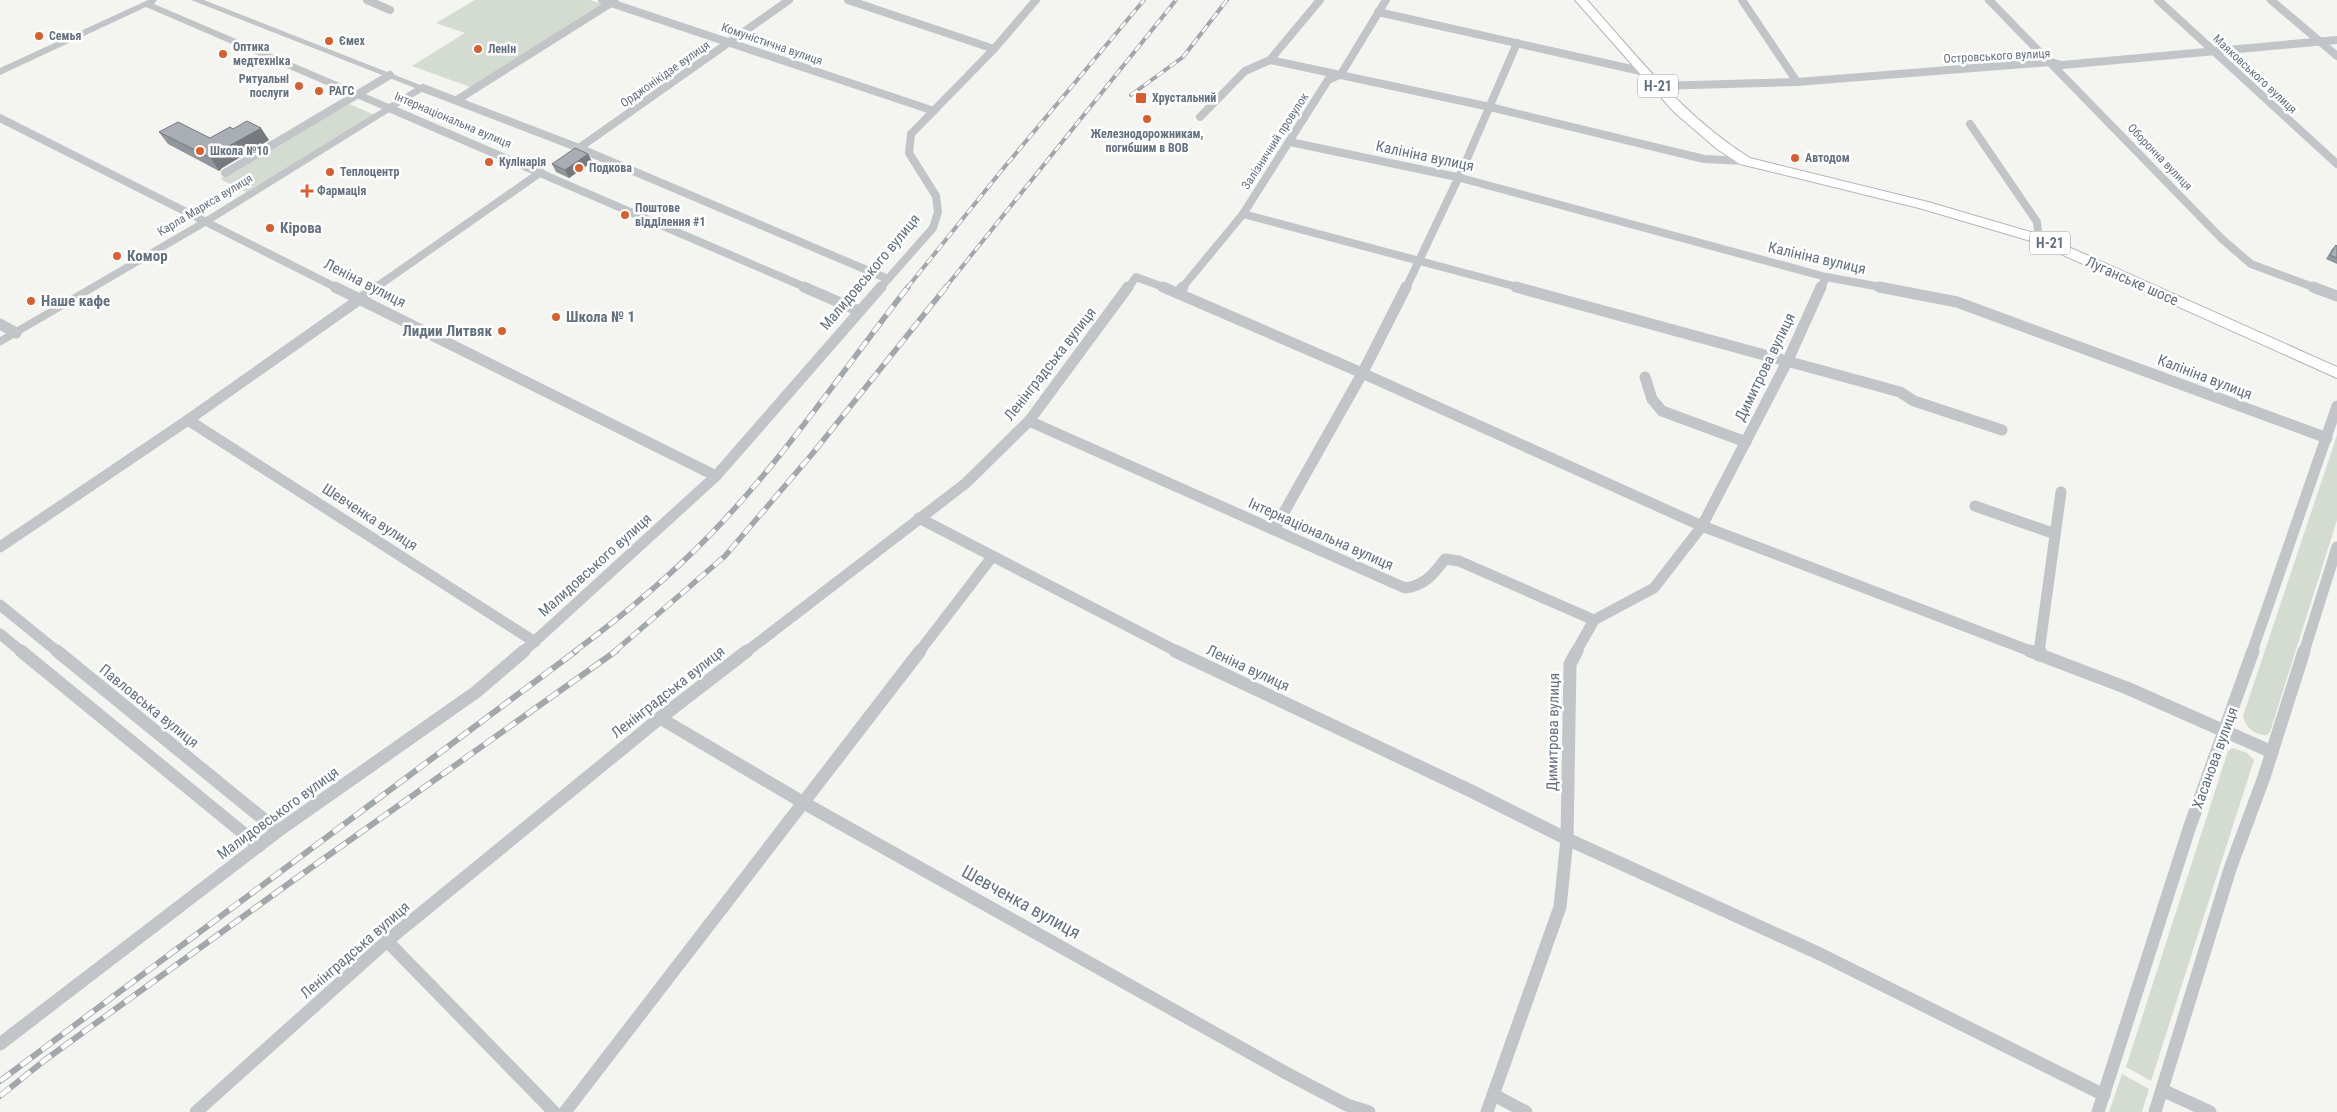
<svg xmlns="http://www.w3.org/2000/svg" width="2337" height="1112" font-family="'Roboto Condensed',sans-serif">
<rect width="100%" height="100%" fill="#f4f4f0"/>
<g fill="#d4dbd1">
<polygon points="475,0 590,0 605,5 473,88 412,66 465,33 436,23"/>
<polygon points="349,104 375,115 246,192 220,179"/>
<path d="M2337,435v85l-67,212 -3,3c-13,0 -21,-7 -24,-19z"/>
<polygon points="2233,748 2247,753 2254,760 2151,1081 2126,1067 2228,751"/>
<polygon points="2122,1074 2149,1089 2142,1112 2109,1112"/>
</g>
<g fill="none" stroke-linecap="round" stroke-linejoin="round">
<g stroke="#b2b6ba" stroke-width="2">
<path id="primary" d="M1575,0h12c51,57 97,117 163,158l178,44 116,34 293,131v11l-303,-136 -115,-34 -179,-44 -23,-15 -43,-37z"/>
</g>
<g stroke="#c2c5c8" stroke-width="8">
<polyline points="367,0 390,10"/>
<polyline points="602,0 934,111"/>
<polyline points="848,0 994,49"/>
<polyline points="1742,0 1797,82"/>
<polyline points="1989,0 2222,239 2251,264 2316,288"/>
<polyline points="2158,0 2337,164"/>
<polyline points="2271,0 2337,56"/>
<polyline points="1378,12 1645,72"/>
<polyline points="1270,60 1490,107 1704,159 1745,161"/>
<polyline points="1658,86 1797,82 2051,62 2062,65 2337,40"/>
<polyline points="423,88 579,148 888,279"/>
<polyline points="457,100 614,1"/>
<polyline points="389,108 807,288"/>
<polyline points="1200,117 1245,71 1270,60 1320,0"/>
<polyline points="0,118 337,288"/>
<polyline points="1970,124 2037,222 2039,239"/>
<polyline points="1290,142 1457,177 1826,277 1886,288"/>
<polyline points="579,148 789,0"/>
<polyline points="225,173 390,75"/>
<polyline points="1243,214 1521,288"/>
<polyline points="375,288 541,172"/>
<polyline points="880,288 933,228 938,212 936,196 909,153 911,134 994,49 1036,0"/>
<polyline points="1128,288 1136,277 1166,288"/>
<polyline points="1182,288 1243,214 1328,80 1341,74 1386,0"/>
<polyline points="1406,288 1463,168 1517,43"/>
<polyline points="1821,288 1826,277"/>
</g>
<g stroke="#c2c5c8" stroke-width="11">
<polyline points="335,287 716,476"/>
<polyline points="804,287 859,311"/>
<polyline points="1163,287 1362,373 1702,526 2033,652"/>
<polyline points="1516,287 1900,392 1914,401 2002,430"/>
<polyline points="1879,287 1957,302 2327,438"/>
<polyline points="2313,287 2337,296"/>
<polyline points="1178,293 1183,287"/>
<polyline points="0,324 16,333"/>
<polyline points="1645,377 1652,399 1662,411 1746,442"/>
<polyline points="188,420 535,642"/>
<path d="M1029,421l376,167c19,-2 29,-14 40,-29l14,2 135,59"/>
<polyline points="1975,506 2055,534"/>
<polyline points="919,518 1178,652"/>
<polyline points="1274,530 1363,372 1406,287"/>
<polyline points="0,547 188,420 377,287"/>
<polyline points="0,605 58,652"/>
<polyline points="0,634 22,652"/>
<polyline points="523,652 716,476 881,287"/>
<polyline points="746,652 966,483 1029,421 1128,287"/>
<polyline points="919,652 992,557"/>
<polyline points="1576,652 1594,620 1654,588 1702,526 1788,360 1821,287"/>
<polyline points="2039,652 2061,492"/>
<polyline points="2252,652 2337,406"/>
<polyline points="2304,652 2337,547"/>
</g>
<g stroke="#c2c5c8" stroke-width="13">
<polyline points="21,651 259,846"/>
<polyline points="57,651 278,831"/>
<polyline points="1175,651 1471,791 1567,839 1820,954 2104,1095"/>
<polyline points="2030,651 2127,688 2272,752"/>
<polyline points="2039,655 2040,651"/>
<polyline points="660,718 804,803 1286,1073 1347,1105 1369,1112"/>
<polyline points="387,941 554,1112"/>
<polyline points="0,1044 278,831 476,692 524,651"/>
<polyline points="2162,1090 2210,1112"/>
<polyline points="1494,1095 1526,1112"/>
<polyline points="196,1112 387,941 660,718 747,651"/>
<polyline points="565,1112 920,651"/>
<polyline points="1487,1112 1560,907 1567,839 1570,664 1577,651"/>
<polyline points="2098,1112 2190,826 2253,651"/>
<polyline points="2155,1112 2230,869 2264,777 2304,651"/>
</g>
<polygon fill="#c2c5c8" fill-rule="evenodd" points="148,0 157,0 154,4 389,104 415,88 191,0 204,0 428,88 209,224 0,346 0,337 201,220 382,109 146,7 0,75 0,68"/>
<use href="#primary" fill="#fff" fill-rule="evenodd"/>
<g stroke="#a2a7ac" stroke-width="4">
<g id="rail-far2">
<polyline points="1131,95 1183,57 1227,0"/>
<polyline points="907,288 1002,170 1144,0"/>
<polyline points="945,288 1176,0"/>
</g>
</g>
<g stroke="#a2a7ac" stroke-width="5.5">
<g id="rail-far1">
<path d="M574,652c47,-35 94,-74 135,-116 74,-76 134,-166 199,-249"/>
<polyline points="614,652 725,556 813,453 946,287"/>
</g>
</g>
<g stroke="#a2a7ac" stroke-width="6">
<g id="rail">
<polyline points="0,1081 576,651"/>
<polyline points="0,1096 45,1060 291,882 616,651"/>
</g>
</g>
<use href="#rail-far2" stroke="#fff" stroke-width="2.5" stroke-dasharray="8" stroke-linecap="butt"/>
<use href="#rail-far1" stroke="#fff" stroke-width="4" stroke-dasharray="11" stroke-linecap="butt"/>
<use href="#rail" stroke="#fff" stroke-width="4.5" stroke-dasharray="13" stroke-linecap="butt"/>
</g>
<g fill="#90969b">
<polygon points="233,129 269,140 222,168 219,171 168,144 159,132 210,138"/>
<polygon points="588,154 592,162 569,178 556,172 552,164"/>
<polygon points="2336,245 2337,246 2337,264 2326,259 2332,249"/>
</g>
<g fill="#767a7e">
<polygon points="261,128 269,140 222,168 219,171 211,158 213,155"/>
<polygon points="588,154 592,162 569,178 565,170"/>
</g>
<g fill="#a8aeb4" stroke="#767a7e">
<polygon points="247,121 261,128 213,155 211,158 159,132 178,122 210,138 230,127 233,129"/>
<polygon points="575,148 588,154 565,170 552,164"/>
<polygon points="2336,245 2337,246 2337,258 2330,255"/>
</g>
<g fill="#d95e2b" stroke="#fff" stroke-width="2">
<circle cx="39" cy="36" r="5"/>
<circle cx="329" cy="41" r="5"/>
<circle cx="478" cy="49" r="5"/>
<circle cx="223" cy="54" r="5"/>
<circle cx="299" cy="86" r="5"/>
<circle cx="319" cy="91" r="5"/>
<rect x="1135" y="92" width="12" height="12" rx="2.5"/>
<circle cx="1147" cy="119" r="5"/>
<circle cx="200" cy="151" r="5"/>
<circle cx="1795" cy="158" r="5"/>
<circle cx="489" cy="162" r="5"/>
<circle cx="579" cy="168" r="5"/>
<circle cx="330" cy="172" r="5"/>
<path d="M304.5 183.5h5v5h5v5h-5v5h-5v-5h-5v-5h5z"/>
<circle cx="625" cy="215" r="5"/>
<circle cx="270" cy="228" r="5"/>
<circle cx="117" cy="256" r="5"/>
<circle cx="31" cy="301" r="5"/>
<circle cx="556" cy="317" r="5"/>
<circle cx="502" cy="331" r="5"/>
</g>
<g text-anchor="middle" stroke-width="5" stroke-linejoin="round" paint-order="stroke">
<g font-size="12" font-weight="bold" fill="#647280" stroke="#fff" text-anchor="start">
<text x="49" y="40">Семья</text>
<text x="339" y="45">Ємех</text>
<text x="233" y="51">Оптика<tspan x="233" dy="14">медтехніка</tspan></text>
<text x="488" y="53">Ленін</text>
<text x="289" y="83" text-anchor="end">Ритуальні<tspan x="289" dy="14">послуги</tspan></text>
<text x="329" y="95">РАГС</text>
<text x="1152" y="102">Хрустальний</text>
<text x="1147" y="138" text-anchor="middle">Железнодорожникам,<tspan x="1147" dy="14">погибшим в ВОВ</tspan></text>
<text x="210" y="155">Школа №10</text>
<text x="1805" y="162">Автодом</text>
<text x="499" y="166">Кулінарія</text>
<text x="589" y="172">Подкова</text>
<text x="340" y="176">Теплоцентр</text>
<text x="317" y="195">Фармація</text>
<text x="635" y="212">Поштове<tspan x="635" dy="14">відділення #1</tspan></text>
</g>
<g font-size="12" fill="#647280" stroke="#fff">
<text transform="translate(772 44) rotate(19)" y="4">Комуністична вулиця</text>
<text transform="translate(1997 56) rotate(-3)" y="4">Островського вулиця</text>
<text transform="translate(665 74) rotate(-35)" y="4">Орджонікідзе вулиця</text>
<text transform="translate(2255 74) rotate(43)" y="4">Маяковського вулиця</text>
<text transform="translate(453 120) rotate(23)" y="4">Інтернаціональна вулиця</text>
<text transform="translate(1275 141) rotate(-57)" y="4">Залізничний провулок</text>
<text transform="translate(2160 157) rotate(46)" y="4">Оборонна вулиця</text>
<text transform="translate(205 205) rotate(-31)" y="4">Карла Маркса вулиця</text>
</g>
<g fill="#fff" stroke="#929ca6" stroke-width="1">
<rect x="1638" y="74.5" width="40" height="23" rx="4"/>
<rect x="2030" y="231.5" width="40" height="23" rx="4"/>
</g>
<g font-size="14" font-weight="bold" fill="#647280">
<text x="1658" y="91">Н-21</text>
<text x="2050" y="248">Н-21</text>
</g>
<g font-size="15" fill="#647280" stroke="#fff">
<text transform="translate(1425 156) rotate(12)" y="5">Калініна вулиця</text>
<text transform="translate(1817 258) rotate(13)" y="5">Калініна вулиця</text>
<text transform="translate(870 272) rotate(-50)" y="5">Малидовського вулиця</text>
<text transform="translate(2132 281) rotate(24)" y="5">Луганське шосе</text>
<text transform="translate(365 283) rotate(27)" y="5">Леніна вулиця</text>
<text transform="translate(1050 364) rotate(-52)" y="5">Ленінградська вулиця</text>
<text transform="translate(1765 367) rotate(-64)" y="5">Димитрова вулиця</text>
<text transform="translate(2205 377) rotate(21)" y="5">Калініна вулиця</text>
<text transform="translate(370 517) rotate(33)" y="5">Шевченка вулиця</text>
<text transform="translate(1321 534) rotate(24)" y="5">Інтернаціональна вулиця</text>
<text transform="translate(595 565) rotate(-42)" y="5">Малидовського вулиця</text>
<text transform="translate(1248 668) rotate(25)" y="5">Леніна вулиця</text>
<text transform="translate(668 692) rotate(-38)" y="5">Ленінградська вулиця</text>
<text transform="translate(149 706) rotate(39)" y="5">Павловська вулиця</text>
<text transform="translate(1553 732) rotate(-89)" y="5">Димитрова вулиця</text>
<text transform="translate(2215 758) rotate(-70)" y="5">Хасанова вулиця</text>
<text transform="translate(278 813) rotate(-36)" y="5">Малидовського вулиця</text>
<text transform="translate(355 950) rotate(-41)" y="5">Ленінградська вулиця</text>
</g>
<g font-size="15" font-weight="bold" fill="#647280" stroke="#fff" text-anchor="start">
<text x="280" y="233">Кірова</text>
<text x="127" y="261">Комор</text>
<text x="41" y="306">Наше кафе</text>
<text x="566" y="322">Школа № 1</text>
<text x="492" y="336" text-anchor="end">Лидии Литвяк</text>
</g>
<g font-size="18" fill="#647280" stroke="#fff">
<text transform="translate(1021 902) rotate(29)" y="6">Шевченка вулиця</text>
</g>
</g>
</svg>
